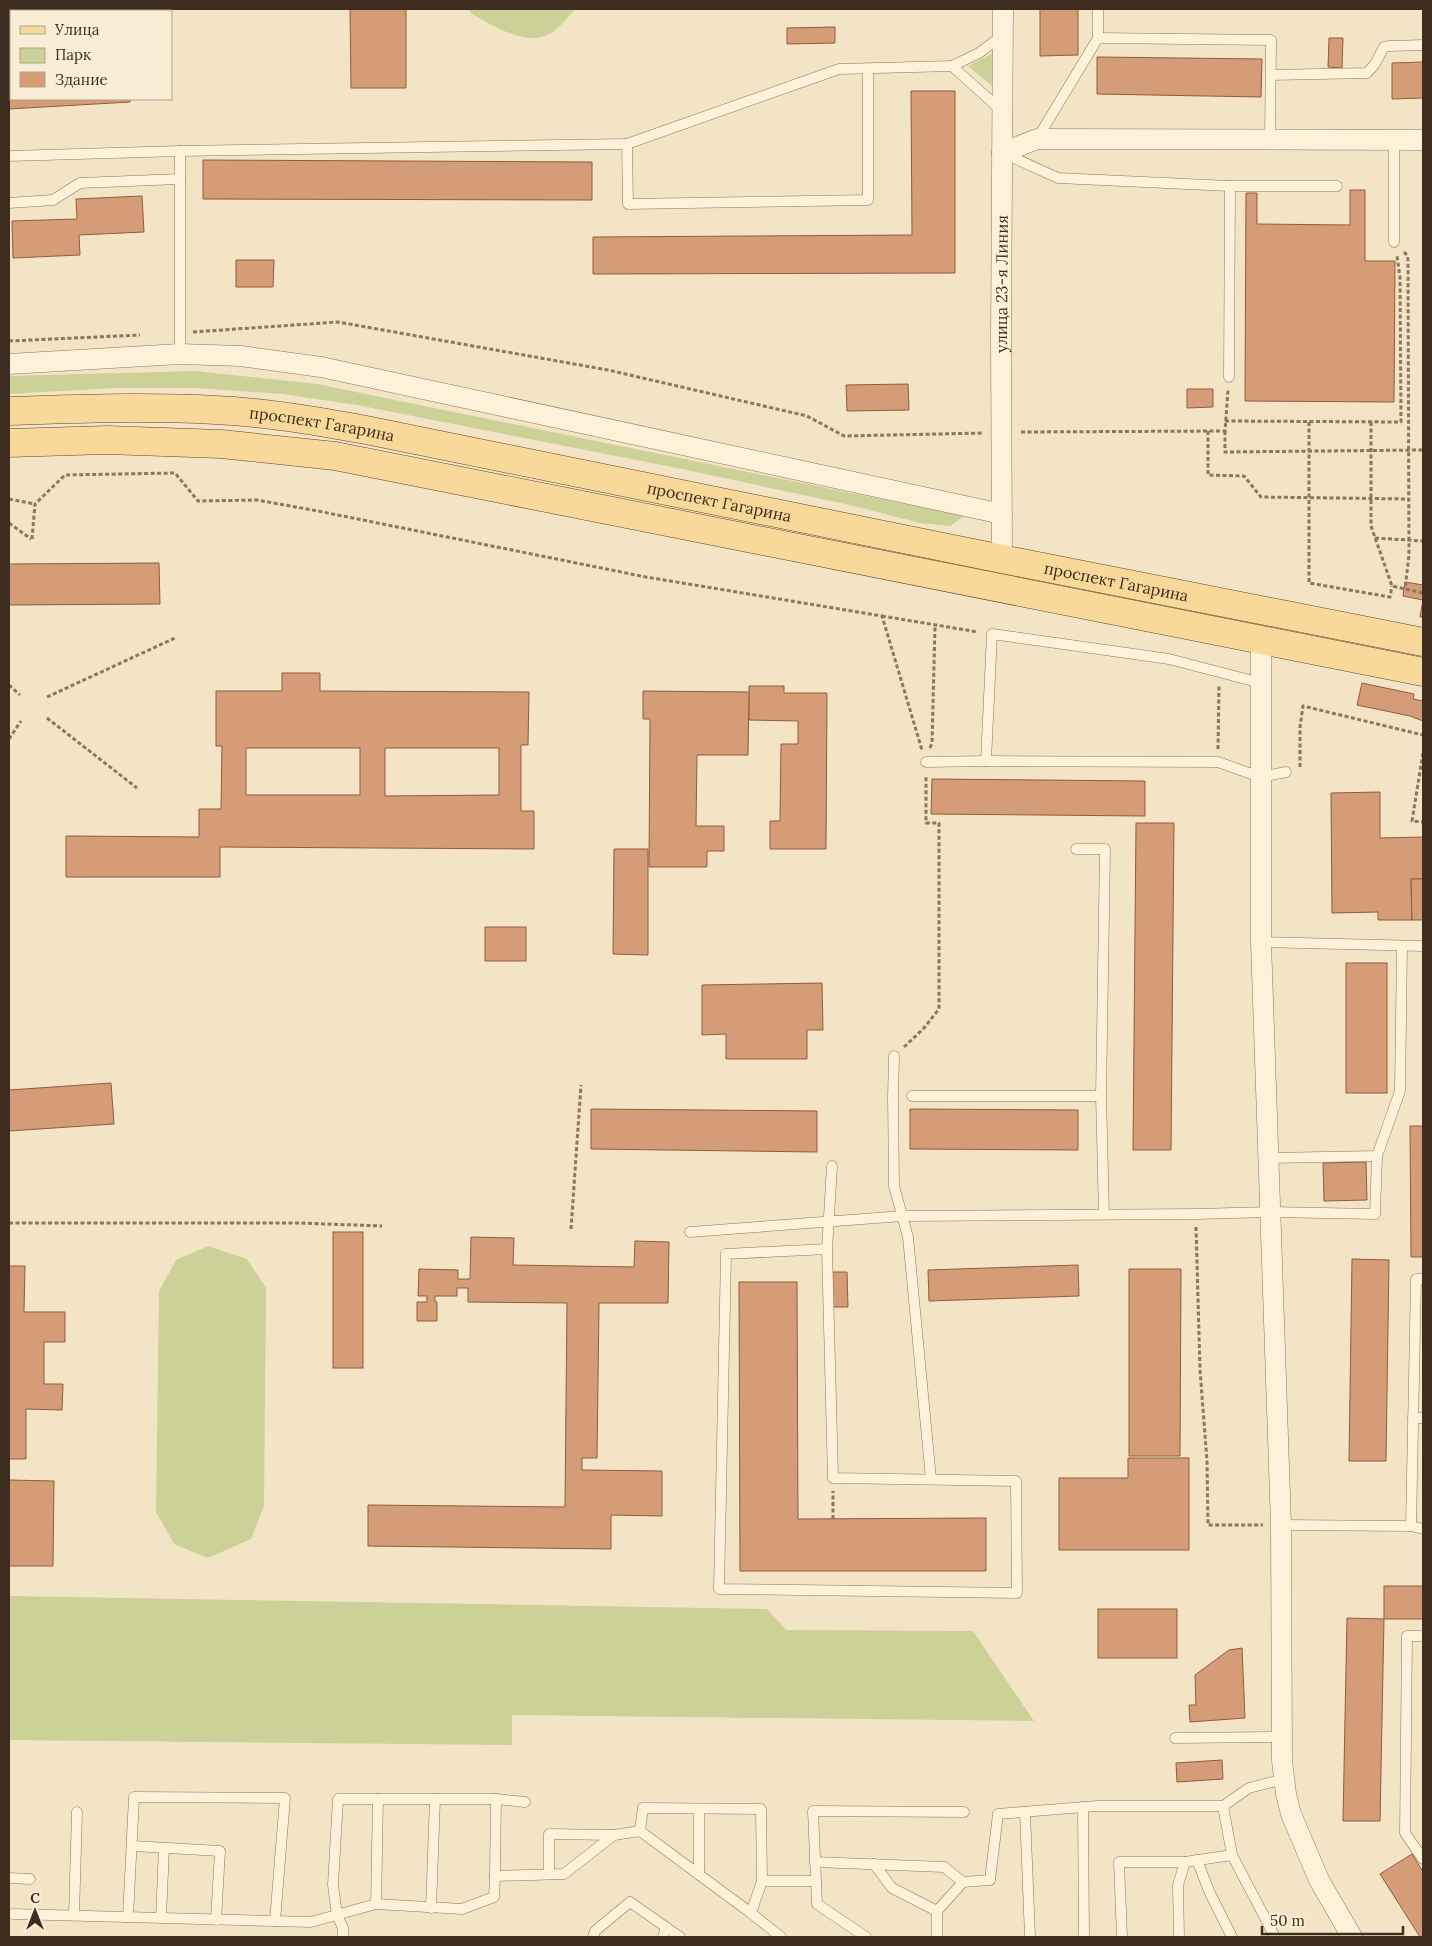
<svg xmlns="http://www.w3.org/2000/svg" width="1432" height="1946" font-family="Lora,serif">
<rect width="100%" height="100%" fill="#f2e4c5"/>
<g fill="#ccd297">
<path d="M469,9h106c-6,7 -14,17 -22,23 -25,17 -59,-6 -81,-18z"/>
<polygon points="993,53 992,86 968,66"/>
<polygon points="196,371 317,384 964,516 950,526 920,523 850,505 682,469 357,405 282,394 198,388 113,388 9,394 9,376"/>
<polygon points="208,1246 247,1259 266,1288 264,1506 251,1539 208,1558 174,1544 156,1512 159,1291 176,1260"/>
<polygon points="9,1596 767,1609 786,1630 973,1631 1034,1721 512,1715 512,1745 9,1740"/>
</g>
<g fill="#d49c77" stroke="#915c3c" fill-rule="evenodd">
<polygon points="350,9 406,9 406,88 351,88"/>
<polygon points="1040,9 1078,9 1078,55 1040,56"/>
<polygon points="835,27 835,43 787,44 787,28"/>
<polygon points="1329,38 1343,38 1342,68 1328,67"/>
<polygon points="1097,57 1262,59 1261,97 1097,94"/>
<polygon points="1423,62 1423,98 1392,99 1392,63"/>
<polygon points="911,91 955,91 955,273 593,274 593,237 912,235"/>
<polygon points="9,98 130,99 130,102 9,109"/>
<polygon points="203,160 592,162 592,200 203,199"/>
<polygon points="1350,190 1365,190 1365,261 1395,261 1394,402 1245,401 1246,193 1257,193 1257,224 1350,225"/>
<polygon points="142,196 144,232 79,235 80,255 13,258 12,221 77,219 76,199"/>
<polygon points="236,260 274,260 273,287 236,287"/>
<polygon points="908,384 909,410 847,411 846,385"/>
<polygon points="1187,389 1213,389 1213,407 1187,408"/>
<polygon points="159,563 160,604 9,605 9,564"/>
<polygon points="1405,582 1423,585 1423,617 1420,617 1423,600 1403,596"/>
<path d="M282,673h38v18l209,1 -1,53h-7v66h13v38l-314,-2v30h-154v-41l133,1v-28h22l1,-63h-6v-55h66zM246,748h114v47h-114zM385,748h114v47l-114,1z"/>
<polygon points="1362,683 1414,694 1413,699 1423,701 1423,721 1410,716 1357,705"/>
<polygon points="749,686 784,686 784,693 827,693 826,849 770,849 770,821 780,821 781,744 798,744 798,721 749,720"/>
<polygon points="643,691 749,692 748,755 697,755 696,826 724,826 724,851 707,851 707,867 649,867 650,719 643,719"/>
<polygon points="932,779 1145,781 1145,816 931,814"/>
<polygon points="1380,792 1380,838 1423,837 1423,879 1411,879 1412,920 1378,920 1378,912 1332,913 1331,793"/>
<polygon points="1136,823 1174,823 1171,1150 1133,1150"/>
<polygon points="614,849 648,849 648,955 613,954"/>
<polygon points="1411,879 1423,879 1423,920 1412,920"/>
<rect x="485" y="927" width="41" height="34"/>
<rect x="1346" y="963" width="41" height="130"/>
<polygon points="822,983 823,1030 807,1030 807,1059 726,1059 726,1034 702,1035 702,985"/>
<polygon points="111,1083 114,1124 9,1131 9,1090"/>
<polygon points="591,1109 817,1111 817,1152 591,1149"/>
<polygon points="910,1109 1078,1110 1078,1150 910,1149"/>
<polygon points="1410,1126 1423,1126 1423,1257 1411,1257"/>
<polygon points="1366,1162 1367,1200 1324,1201 1323,1163"/>
<rect x="333" y="1232" width="30" height="136"/>
<polygon points="471,1237 514,1238 513,1265 634,1267 635,1241 669,1242 668,1303 599,1303 597,1458 582,1458 582,1470 662,1471 662,1516 611,1515 611,1549 368,1546 368,1505 565,1507 567,1303 468,1302 468,1288 457,1288 457,1296 435,1296 435,1302 437,1302 437,1321 417,1321 417,1302 427,1302 427,1296 418,1296 419,1269 458,1270 458,1279 470,1279"/>
<polygon points="1352,1259 1389,1260 1386,1461 1349,1461"/>
<polygon points="1078,1265 1079,1296 929,1301 928,1270"/>
<polygon points="9,1266 25,1266 24,1312 65,1312 65,1342 44,1342 44,1384 63,1384 62,1410 26,1409 26,1459 9,1459"/>
<polygon points="1129,1269 1181,1269 1180,1456 1129,1456"/>
<polygon points="831,1272 847,1272 848,1307 832,1307"/>
<polygon points="739,1282 797,1282 798,1519 986,1518 986,1571 740,1571"/>
<polygon points="1128,1458 1189,1458 1189,1550 1059,1550 1059,1478 1128,1478"/>
<polygon points="9,1480 54,1481 53,1566 9,1566"/>
<rect x="1384" y="1586" width="39" height="33"/>
<rect x="1098" y="1609" width="79" height="49"/>
<polygon points="1347,1618 1384,1619 1380,1821 1343,1821"/>
<polygon points="1242,1648 1245,1718 1190,1722 1189,1705 1196,1705 1195,1675 1229,1650"/>
<polygon points="1222,1760 1223,1779 1177,1782 1176,1763"/>
<polygon points="1412,1854 1423,1872 1423,1937 1420,1937 1380,1874"/>
</g>
<g fill="none" stroke-linecap="round" stroke-linejoin="round">
<g stroke="#8f7559" stroke-width="11">
<g id="lane">
<polyline points="25,11 25,9"/>
<polyline points="1098,38 1098,9"/>
<polyline points="952,66 979,53 1003,35"/>
<polyline points="868,69 868,200 628,204 627,144 839,69 952,66 1002,111"/>
<polyline points="1271,75 1367,73 1375,64 1384,47 1389,46 1423,45"/>
<polyline points="1037,139 1098,38 1271,40 1270,139"/>
<polyline points="1394,141 1394,242"/>
<polyline points="1003,153 1058,178 1230,186 1337,186"/>
<polyline points="9,156 180,151 627,144"/>
<polyline points="9,203 53,200 80,183 180,179"/>
<polyline points="180,354 180,151"/>
<polyline points="1229,377 1230,186"/>
<polyline points="986,761 992,634 1169,659 1261,683"/>
<polyline points="926,762 986,761 1218,762 1260,777 1286,772"/>
<polyline points="1076,849 1105,849 1101,1096 1104,1214"/>
<polyline points="1261,942 1423,946"/>
<polyline points="894,1056 893,1097 894,1186 908,1237 931,1479"/>
<polyline points="912,1096 1101,1096"/>
<polyline points="1268,1158 1377,1156"/>
<polyline points="690,1232 903,1216 1196,1214 1270,1212 1375,1214 1377,1156 1400,1091 1402,947"/>
<polyline points="827,1249 726,1254 719,1589 1017,1593 1016,1481 833,1478 827,1249 832,1166"/>
<polyline points="1413,1418 1423,1418"/>
<polyline points="1281,1525 1411,1526 1423,1529"/>
<polyline points="1411,1526 1416,1279 1423,1279"/>
<polyline points="1423,1636 1407,1636 1405,1833 1423,1859"/>
<polyline points="1175,1738 1282,1737"/>
<polyline points="496,1799 525,1802"/>
<polyline points="1223,1806 1232,1855 1275,1937"/>
<polyline points="1083,1807 1084,1937"/>
<polyline points="1025,1812 1030,1937"/>
<polyline points="640,1831 643,1808 761,1809 762,1881 751,1913 781,1937"/>
<polyline points="133,1846 220,1851 216,1920"/>
<polyline points="1197,1860 1209,1891 1232,1937"/>
<polyline points="815,1862 944,1867 963,1882 990,1880 998,1814 1097,1806 1223,1806 1249,1788 1284,1779"/>
<polyline points="874,1864 892,1888 937,1911"/>
<polyline points="549,1874 549,1834 614,1835"/>
<polyline points="699,1875 699,1809"/>
<polyline points="9,1878 30,1879"/>
<polyline points="762,1881 816,1881"/>
<polyline points="376,1904 378,1799"/>
<polyline points="431,1908 435,1799"/>
<polyline points="13,1914 311,1922 376,1904 462,1909 494,1897 495,1876"/>
<polyline points="74,1915 77,1812"/>
<polyline points="128,1917 134,1797 285,1798 275,1921"/>
<polyline points="161,1918 164,1848"/>
<polyline points="343,1937 343,1928 337,1915 333,1885 338,1799 496,1799 495,1876 564,1874 614,1835 640,1831 751,1913"/>
<polyline points="593,1937 595,1931 630,1902 680,1937"/>
<polyline points="663,1937 666,1927"/>
<polyline points="866,1937 817,1904 813,1811 964,1812"/>
<polyline points="937,1937 937,1911 963,1882"/>
<polyline points="1122,1937 1119,1862 1185,1862 1232,1855"/>
<polyline points="1179,1937 1178,1885 1185,1862"/>
</g>
</g>
<g stroke="#8f7559" stroke-width="21">
<g id="street">
<polyline points="1002,153 1037,139 1423,140"/>
<polyline points="9,364 180,354 241,356 321,367 1002,514"/>
<path id="s1" d="M1002,559l-1,-220 2,-330"/>
<polyline points="1261,640 1261,942 1281,1525 1282,1760 1286,1794 1291,1814 1319,1880 1352,1937"/>
</g>
</g>
<g stroke="#5d432d" stroke-width="29">
<g id="primary">
<path id="s2" d="M9,411c68,-2 137,-5 206,-1 50,2 101,11 151,20l636,129 421,83"/>
<polyline points="9,443 107,440 221,444 335,456 1423,672"/>
</g>
</g>
<g stroke="#8f7559" stroke-width="3" stroke-dasharray="4 2.5" stroke-linecap="butt">
<polyline points="1404,252 1407,255 1408,260 1409,555 1405,589"/>
<polyline points="193,332 338,322 608,370 807,416 844,436 984,433"/>
<polyline points="9,341 140,335"/>
<polyline points="1225,421 1401,422 1400,277 1397,256"/>
<polyline points="1309,422 1309,583 1390,597 1392,586"/>
<polyline points="1371,422 1371,526 1392,586 1423,593"/>
<polyline points="1208,431 1208,475 1244,476 1261,497 1409,499"/>
<polyline points="1225,431 1225,452 1423,450"/>
<polyline points="1021,432 1225,431 1228,390"/>
<polyline points="9,499 35,504"/>
<polyline points="9,523 31,539"/>
<polyline points="1375,538 1423,541"/>
<polyline points="32,539 35,504 65,475 175,473 198,501 257,500 318,511 646,577 882,616 922,750"/>
<polyline points="882,616 978,632"/>
<polyline points="9,685 20,695"/>
<polyline points="47,697 175,638"/>
<polyline points="47,718 137,788"/>
<polyline points="9,739 21,721"/>
<polyline points="930,748 932,743 935,626"/>
<polyline points="1218,749 1219,685"/>
<polyline points="1423,753 1412,821 1423,822"/>
<polyline points="1300,767 1300,727 1303,706 1423,735"/>
<polyline points="904,1047 924,1028 939,1009 939,823 926,823 926,776"/>
<polyline points="9,1223 300,1223 382,1226"/>
<polyline points="1196,1227 1200,1370 1207,1461 1208,1525 1263,1525"/>
<polyline points="571,1229 581,1085"/>
<polyline points="833,1519 833,1491"/>
</g>
<use href="#lane" stroke="#fcf1d9" stroke-width="10"/>
<use href="#street" stroke="#fcf1d9" stroke-width="20"/>
<use href="#primary" stroke="#f8d99a" stroke-width="28"/>
</g>
<g text-anchor="middle" stroke-width="4" stroke-linejoin="round" paint-order="stroke">
<g font-size="16" fill="#3e2d1e" stroke="#f9eed5">
<text dy="6" stroke="none"><textPath href="#s1" startOffset="275">улица 23-я Линия</textPath></text>
<text dy="6" stroke="none"><textPath href="#s2" startOffset="314">проспект Гагарина</textPath></text>
<text dy="6" stroke="none"><textPath href="#s2" startOffset="719">проспект Гагарина</textPath></text>
<text dy="6" stroke="none"><textPath href="#s2" startOffset="1124">проспект Гагарина</textPath></text>
</g>
</g>
<rect width="1432" height="1946" fill="none" stroke="#3e2d1e" stroke-width="20"/>
<rect x="10" y="10" width="162" height="90" fill="#f9eed5" stroke="#aea18c"/>
<rect x="20" y="26" width="25" height="8" fill="#f8d99a" stroke="#aea18c"/>
<text x="55" y="35" font-size="15" fill="#3e2d1e">Улица</text>
<rect x="20" y="48" width="25" height="15" fill="#ccd297" stroke="#aea18c"/>
<text x="55" y="60" font-size="15" fill="#3e2d1e">Парк</text>
<rect x="20" y="72" width="25" height="15" fill="#d49c77" stroke="#aea18c"/>
<text x="55" y="85" font-size="15" fill="#3e2d1e">Здание</text>
<g transform="translate(35 1911)" stroke="#f9eed5" stroke-width="4" paint-order="stroke">
<path d="M0-4L9 19L0 12L-9 19Z" fill="#3e2d1e"/>
<text y="-8" font-size="14" font-weight="bold" text-anchor="middle" fill="#3e2d1e">С</text>
</g>
<path d="M1262 1926v8h141v-8" fill="none" stroke="#3e2d1e" stroke-width="2.5"/>
<text x="1270" y="1926" font-size="15" fill="#3e2d1e" stroke="#f9eed5" stroke-width="4" paint-order="stroke">50 m</text>
</svg>
